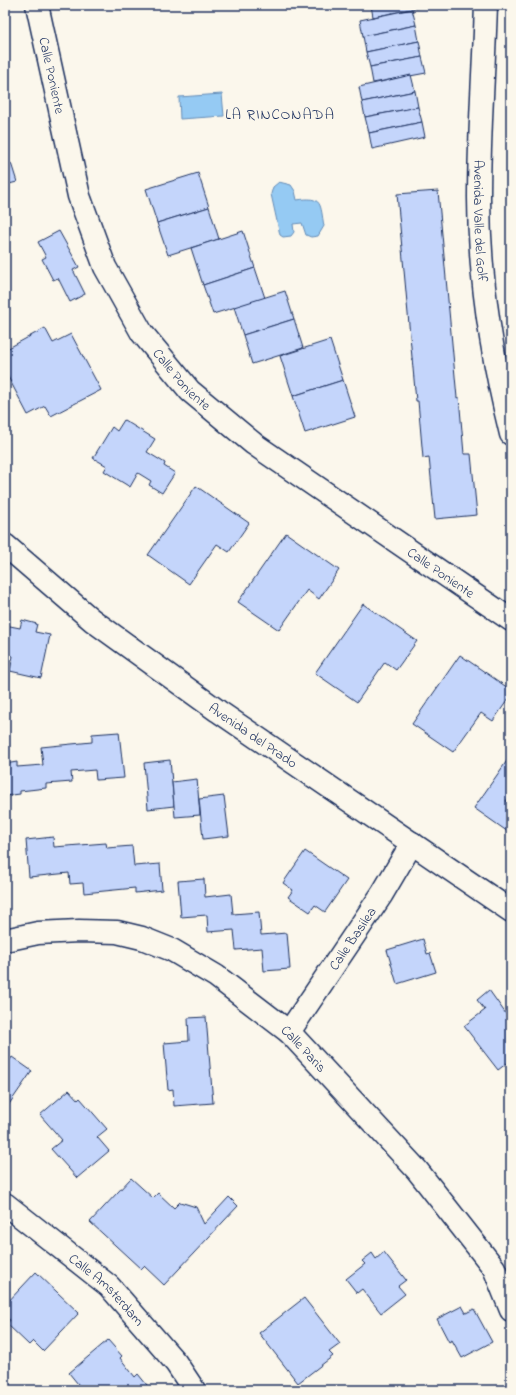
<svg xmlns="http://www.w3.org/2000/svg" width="516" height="1395" font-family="'Indie Flower',sans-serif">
<rect width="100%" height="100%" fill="#fbf7ec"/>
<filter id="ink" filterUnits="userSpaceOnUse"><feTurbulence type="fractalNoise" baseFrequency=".025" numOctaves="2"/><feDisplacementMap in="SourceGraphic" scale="8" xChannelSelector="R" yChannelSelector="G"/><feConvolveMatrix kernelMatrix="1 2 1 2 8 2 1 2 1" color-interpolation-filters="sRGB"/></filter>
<g filter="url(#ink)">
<g fill="#95caf3" stroke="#648cb7">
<polygon points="222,94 224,116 180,119 179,97"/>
<path d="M279,182l12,3 4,6 2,9c26,-4 23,4 27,26l-6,10 -7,1 -5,-2 -4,-12 -9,1 1,8 -3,4 -8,1 -3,-2 -9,-41 2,-7z"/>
</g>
<g fill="#c4d5fb" stroke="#1b2f5e">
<polygon points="371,5 426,5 426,6 373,17"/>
<polygon points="412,9 416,25 363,36 360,20"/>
<polygon points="416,25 419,41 366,52 363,36"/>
<polygon points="419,41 422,57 370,67 366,52"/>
<polygon points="422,57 426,73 373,83 370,67"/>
<polygon points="411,75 415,91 362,102 359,87"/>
<polygon points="415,91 418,107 365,117 362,102"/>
<polygon points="418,107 422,122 369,133 365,117"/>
<polygon points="422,122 425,137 372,149 369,133"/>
<polygon points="11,163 17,182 5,185 5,165"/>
<polygon points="198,173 209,207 157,223 146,189"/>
<polygon points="438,191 457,398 459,397 464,454 471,454 477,515 435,519 429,457 423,458 418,401 416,401 397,194"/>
<polygon points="209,207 219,239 168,255 157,223"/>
<polygon points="59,231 79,267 73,270 85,294 70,302 58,278 53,280 42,259 46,257 38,242"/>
<polygon points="243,231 255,268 203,285 191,248"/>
<polygon points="255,268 265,298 213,314 203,285"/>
<polygon points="285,291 294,319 243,335 234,307"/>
<polygon points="294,319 303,348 252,364 243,335"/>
<polygon points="45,328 53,343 71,334 101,390 51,416 45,406 28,415 5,371 5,350"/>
<polygon points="330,340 343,380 293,396 280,356"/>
<polygon points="343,380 355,417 305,433 293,396"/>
<polygon points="124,420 155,439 147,452 165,463 164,466 175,473 162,493 149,485 151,481 138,473 130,487 104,471 107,466 93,458 112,427 117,431"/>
<polygon points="196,486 249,523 229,552 217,544 189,584 148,555"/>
<polygon points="286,533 339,570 319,599 307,590 279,630 238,602"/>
<polygon points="363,604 417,641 396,670 385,662 357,702 315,673"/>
<polygon points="22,620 37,624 35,632 50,635 41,678 10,671 13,656 5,654 5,625 20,628"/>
<polygon points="460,655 511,690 511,695 493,721 481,713 453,752 412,724"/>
<polygon points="119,732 124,778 96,780 95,770 71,772 72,782 46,784 46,788 20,791 20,794 5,796 5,764 17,762 17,767 43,765 41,747 92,742 92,734"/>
<polygon points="511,755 511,794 506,801 511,805 511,834 474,808"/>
<polygon points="170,760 174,806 148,809 144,763"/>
<polygon points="197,779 200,815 175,817 172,782"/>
<polygon points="224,796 229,836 203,839 199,799"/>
<polygon points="53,837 54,847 106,843 107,848 132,846 134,866 160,864 162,890 135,893 135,888 84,893 83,883 70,884 69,873 29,877 26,840"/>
<polygon points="305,851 347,880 325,912 315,905 310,912 288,897 293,890 283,883"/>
<polygon points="204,879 205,897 231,894 233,914 259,912 261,935 287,933 290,969 264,971 262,948 236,950 234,930 208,932 207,915 181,917 178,881"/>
<polygon points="423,939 427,954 430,953 436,972 397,984 387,950"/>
<polygon points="489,990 506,1014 511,1012 511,1060 498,1070 464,1026 485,1010 477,1000"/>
<polygon points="206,1017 213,1103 174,1106 173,1089 168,1090 164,1043 189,1041 188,1018"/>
<polygon points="12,1057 32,1071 5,1110 5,1067"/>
<polygon points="69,1090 78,1100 80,1098 107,1129 97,1137 109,1151 77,1178 51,1149 62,1140 40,1115"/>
<polygon points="131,1178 153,1198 158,1193 174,1208 180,1202 196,1207 204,1224 229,1197 238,1206 164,1285 144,1266 141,1269 90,1222"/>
<polygon points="384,1252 406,1280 398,1286 405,1294 381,1313 362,1289 357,1293 346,1279 365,1264 362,1261 372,1253 376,1259"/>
<polygon points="36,1272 79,1313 43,1351 33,1341 29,1345 7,1324 10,1320 5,1315 5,1305"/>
<polygon points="304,1298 340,1344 329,1352 333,1356 298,1383 259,1333"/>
<polygon points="462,1306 466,1313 474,1309 492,1342 462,1358 452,1340 449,1342 437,1319"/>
<polygon points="108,1340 122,1356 120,1358 135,1377 138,1374 151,1390 87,1390 85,1388 82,1389 69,1373"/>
</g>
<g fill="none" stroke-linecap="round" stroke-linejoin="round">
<g stroke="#1b2f5e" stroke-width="25">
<g id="minor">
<path id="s1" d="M37,5l42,191 26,71 37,66 48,58 64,53 257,176"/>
<path id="s2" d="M486,5c-2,64 -7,129 -7,193 0,79 13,160 32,236"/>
<path id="s3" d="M5,545l87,75 126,91 293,200"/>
<path id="s4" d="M5,940l33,-7 41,-2 38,1 25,6 30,12 44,26 73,56 128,138 77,98 17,42"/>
<path id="s5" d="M289,1032l93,-138 30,-51"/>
<path id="s6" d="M5,1204l104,82 67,77 18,27"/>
</g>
</g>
<use href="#minor" stroke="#fbf7ec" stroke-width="22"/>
</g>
</g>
<g text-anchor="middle" stroke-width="3" stroke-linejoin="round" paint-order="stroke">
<g font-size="14" fill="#1b2f5e" stroke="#fbf7ec">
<text dy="5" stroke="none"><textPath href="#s1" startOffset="72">Calle Poniente</textPath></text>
<text dy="5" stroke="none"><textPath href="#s2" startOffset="216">Avenida Valle del Golf</textPath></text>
<text dy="5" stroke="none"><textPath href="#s1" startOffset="408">Calle Poniente</textPath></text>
<text dy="5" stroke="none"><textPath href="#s1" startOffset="732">Calle Poniente</textPath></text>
<text dy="5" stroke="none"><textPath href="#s3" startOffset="313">Avenida del Prado</textPath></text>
<text dy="5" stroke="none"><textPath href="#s5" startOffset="113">Calle Basilea</textPath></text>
<text dy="5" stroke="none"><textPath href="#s4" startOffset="336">Calle Paris</textPath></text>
<text dy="5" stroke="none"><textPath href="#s6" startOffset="133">Calle Amsterdam</textPath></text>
</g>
<g font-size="15" letter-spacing="1" fill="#1b2f5e" stroke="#fbf7ec">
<text x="280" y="119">LA RINCONADA</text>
</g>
</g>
<rect width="516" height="1395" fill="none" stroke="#fbf7ec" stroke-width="20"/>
<rect x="10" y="10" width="496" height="1375" fill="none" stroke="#1b2f5e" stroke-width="1.5" filter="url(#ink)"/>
</svg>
